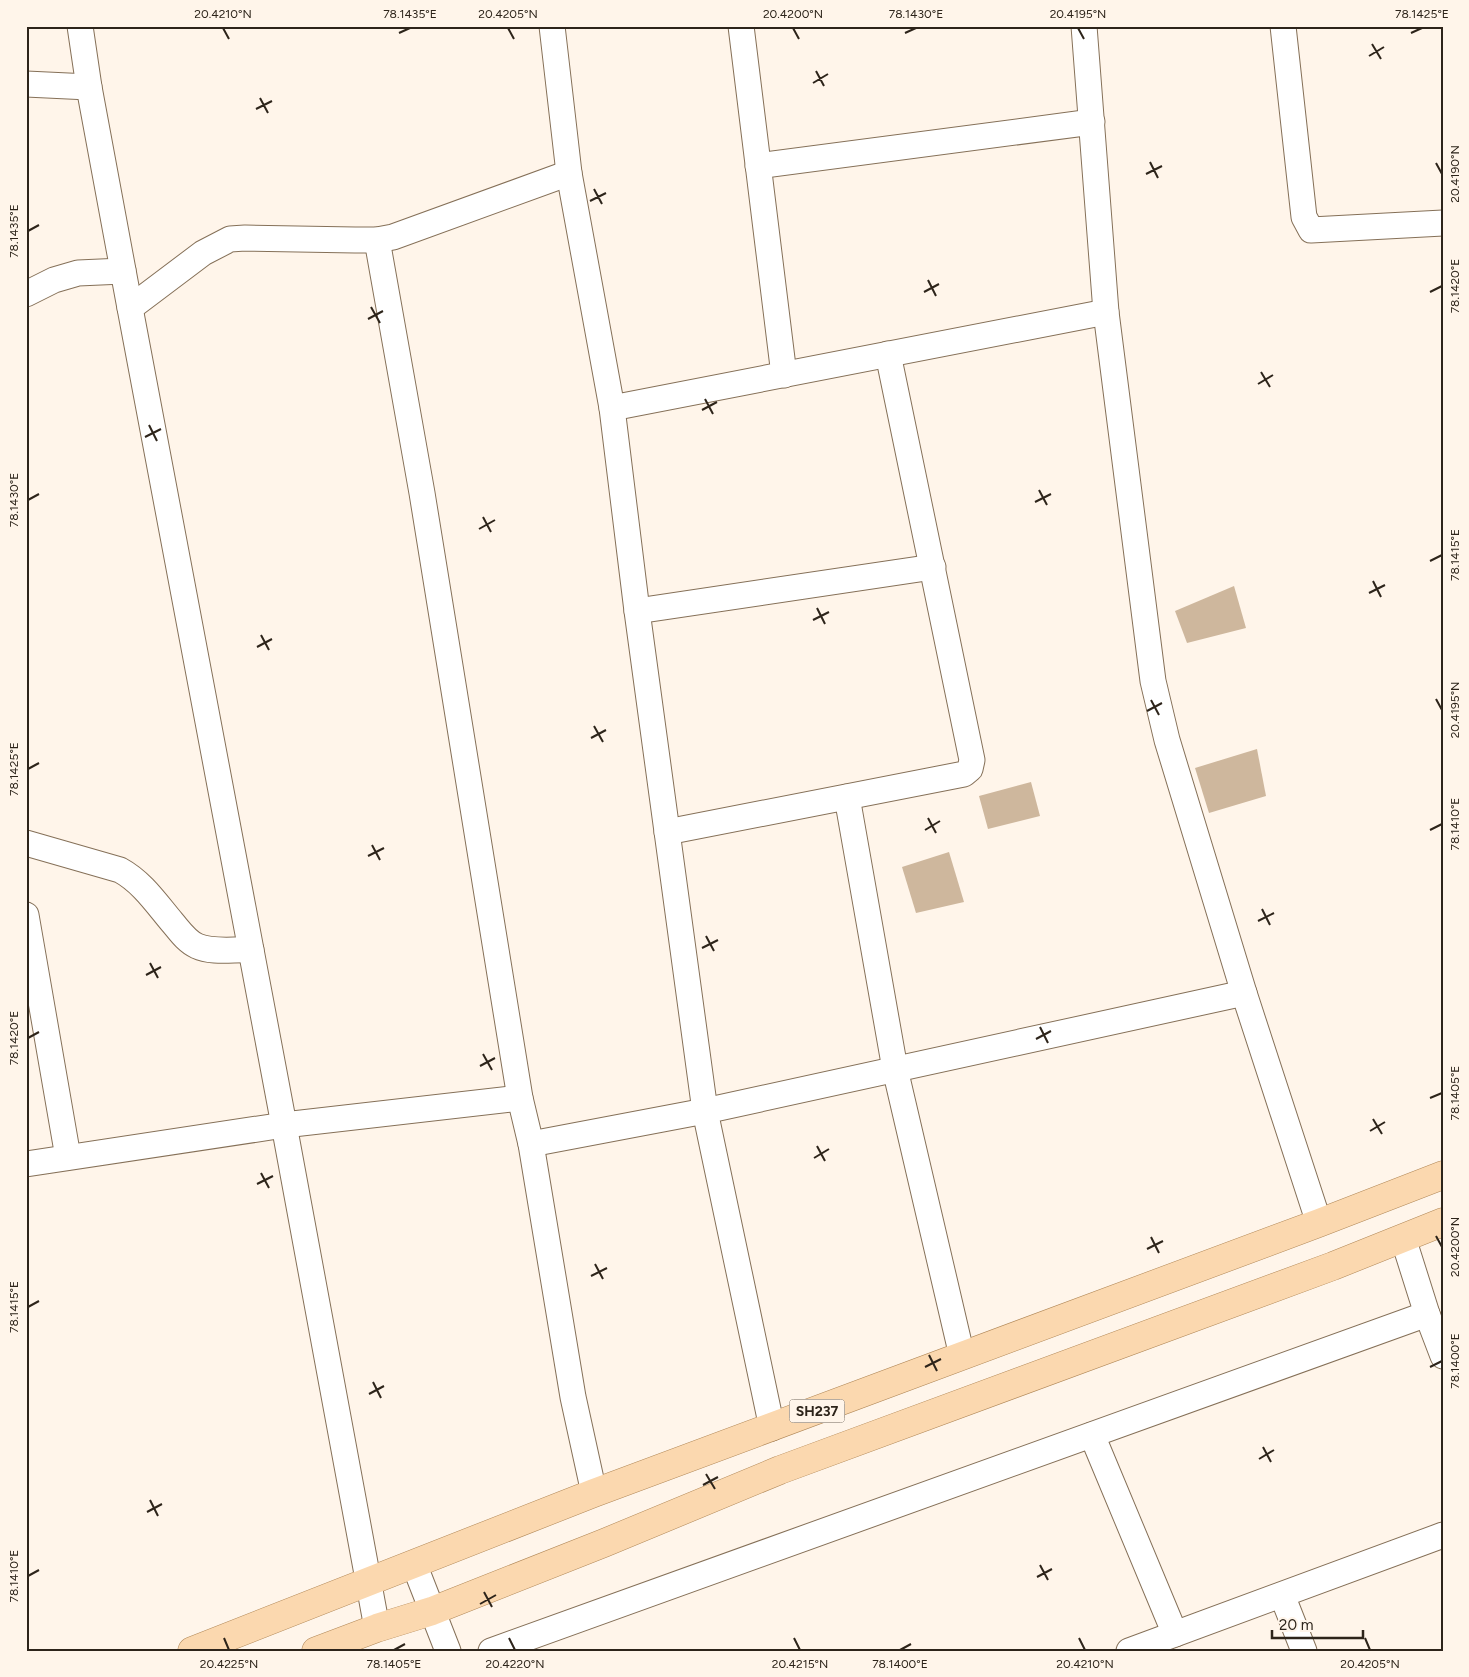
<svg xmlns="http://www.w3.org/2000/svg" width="1469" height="1677" font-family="Figtree,sans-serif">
<rect width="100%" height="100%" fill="#fff5ea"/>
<g fill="#ceb79d">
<polygon points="1234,586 1246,628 1187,643 1175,611"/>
<polygon points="1257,749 1266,796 1209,813 1195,768"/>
<polygon points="1031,782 1040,816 988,829 979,796"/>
<polygon points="949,852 964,902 916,913 902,867"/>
</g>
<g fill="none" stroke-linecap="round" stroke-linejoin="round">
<g stroke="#857058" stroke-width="27">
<g id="minor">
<polyline points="80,26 89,87 130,308 284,1125 377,1628"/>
<polyline points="552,26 569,173 612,408 637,611 705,1111 772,1428"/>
<polyline points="741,26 784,375"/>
<polyline points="1084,26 1106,312 1153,681 1167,740 1244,993 1319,1223"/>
<polyline points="1283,26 1304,217 1311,230 1443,223"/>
<polyline points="26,84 89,87"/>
<polyline points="758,166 1092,122"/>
<polyline points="377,240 422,493 520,1098 531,1144 573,1397 594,1493"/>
<polyline points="26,294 54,280 78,273 123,271"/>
<polyline points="130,308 203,253 230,239 245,238 355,240 377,240 393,237 569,173"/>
<polyline points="612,408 1106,312"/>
<polyline points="637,611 933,567"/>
<polyline points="847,797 895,1069 962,1356"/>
<polyline points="667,832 964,774 970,769 972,760 888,354"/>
<path d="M26,843l94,27c22,12 36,33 52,52 7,8 14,19 25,24 15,7 37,3 54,4"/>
<polyline points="26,915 68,1157"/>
<polyline points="531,1144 705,1111 1244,993"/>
<polyline points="26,1164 284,1125 520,1098"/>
<polyline points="1403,1238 1427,1314 1443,1356"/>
<polyline points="1092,1435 1175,1634"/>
<polyline points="414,1564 448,1651"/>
<polyline points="1282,1595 1304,1651"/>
<polyline points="491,1651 1427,1314"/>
<polyline points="1129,1651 1443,1535"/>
</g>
</g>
<g stroke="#b18858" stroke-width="29">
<g id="primary">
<polyline points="192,1651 594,1493 1319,1223 1443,1175"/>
<polyline points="316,1651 377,1628 432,1611 604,1543 780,1470 1333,1266 1443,1222"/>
</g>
</g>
<use href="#minor" stroke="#fff" stroke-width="25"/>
<use href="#primary" stroke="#fbd8af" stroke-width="28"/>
</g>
<path fill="none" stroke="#2d241a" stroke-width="2" d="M223,28l6,11M508,28l6,11M793,28l6,11M1078,28l6,11M399,33l11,-5M905,33l11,-5M1411,33l11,-5M1372,44l9,15M1369,56l15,-9M816,71l8,15M813,83l15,-9M260,98l8,15M256,109l16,-8M1150,162l8,16M1436,163l6,11M1146,174l16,-8M594,189l8,15M590,201l16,-8M28,231l11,-6M928,280l8,16M924,292l15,-8M1430,292l12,-6M371,307l9,16M368,319l15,-8M1261,372l9,15M1258,384l15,-9M705,399l8,15M702,410l15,-8M149,425l8,16M145,437l16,-8M1039,490l8,15M28,500l11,-6M1035,502l16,-8M483,517l8,15M479,529l16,-9M1430,561l12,-6M1373,581l8,16M1369,593l16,-8M817,608l8,16M813,620l16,-8M261,635l8,15M257,647l15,-8M1436,699l6,11M1151,700l8,15M1147,711l15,-8M594,726l9,16M591,738l15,-8M28,769l11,-6M928,818l8,15M925,830l15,-9M1430,830l12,-6M372,845l8,15M368,856l16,-8M1262,909l8,16M1258,921l16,-8M706,936l8,15M702,948l16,-8M150,963l8,15M146,975l15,-8M1040,1027l8,16M28,1038l11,-6M1036,1039l15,-8M483,1054l9,16M480,1066l15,-8M1430,1098l12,-5M1373,1119l9,15M1370,1131l15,-9M817,1146l8,15M814,1158l15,-9M261,1173l8,15M257,1184l16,-8M1436,1236l6,11M1151,1237l8,16M1147,1249l16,-8M595,1264l8,15M591,1276l16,-8M28,1307l11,-6M929,1355l8,16M925,1367l16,-8M1430,1367l12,-6M373,1382l8,16M369,1394l15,-8M1263,1447l8,15M1259,1459l15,-9M706,1474l9,15M703,1485l15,-8M150,1500l8,16M147,1512l15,-8M1040,1565l8,15M28,1576l11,-6M1037,1577l15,-8M484,1592l8,15M480,1604l16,-9M224,1638l5,12M509,1638l6,12M794,1638l6,12M1079,1638l6,12M1365,1638l5,12M394,1650l11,-6M900,1650l11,-6"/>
<g text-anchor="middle" stroke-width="5" stroke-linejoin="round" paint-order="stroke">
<rect fill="#fff5ea" stroke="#6c6358" stroke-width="1" x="789.5" y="1399.5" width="55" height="23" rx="4"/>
<g font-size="14" font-weight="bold" fill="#2d241a">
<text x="817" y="1416">SH237</text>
</g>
</g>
<rect width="1469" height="1677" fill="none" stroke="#fff5ea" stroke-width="55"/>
<path d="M1272 1630v8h91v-8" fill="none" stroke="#2d241a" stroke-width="2.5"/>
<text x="1279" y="1630" font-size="15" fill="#2d241a" stroke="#fff5ea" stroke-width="4" paint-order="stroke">20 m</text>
<rect x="28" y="28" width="1414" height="1622" fill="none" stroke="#2d241a" stroke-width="2"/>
<g font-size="12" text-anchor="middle" fill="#2d241a">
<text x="223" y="18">20.4210°N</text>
<text x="410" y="18">78.1435°E</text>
<text x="508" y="18">20.4205°N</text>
<text x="793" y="18">20.4200°N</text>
<text x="916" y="18">78.1430°E</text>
<text x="1078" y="18">20.4195°N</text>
<text x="1422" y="18">78.1425°E</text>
<text transform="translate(1455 174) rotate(-90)" y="4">20.4190°N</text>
<text transform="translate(14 231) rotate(-90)" y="4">78.1435°E</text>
<text transform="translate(1455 286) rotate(-90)" y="4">78.1420°E</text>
<text transform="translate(14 500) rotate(-90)" y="4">78.1430°E</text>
<text transform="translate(1455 555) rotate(-90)" y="4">78.1415°E</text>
<text transform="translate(1455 710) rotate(-90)" y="4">20.4195°N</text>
<text transform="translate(14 769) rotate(-90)" y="4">78.1425°E</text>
<text transform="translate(1455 824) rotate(-90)" y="4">78.1410°E</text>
<text transform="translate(14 1038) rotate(-90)" y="4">78.1420°E</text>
<text transform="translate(1455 1093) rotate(-90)" y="4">78.1405°E</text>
<text transform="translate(1455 1247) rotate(-90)" y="4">20.4200°N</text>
<text transform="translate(14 1307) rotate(-90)" y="4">78.1415°E</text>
<text transform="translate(1455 1361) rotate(-90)" y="4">78.1400°E</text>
<text transform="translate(14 1576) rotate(-90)" y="4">78.1410°E</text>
<text x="229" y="1668">20.4225°N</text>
<text x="394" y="1668">78.1405°E</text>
<text x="515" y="1668">20.4220°N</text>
<text x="800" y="1668">20.4215°N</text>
<text x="900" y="1668">78.1400°E</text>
<text x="1085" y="1668">20.4210°N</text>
<text x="1370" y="1668">20.4205°N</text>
</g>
</svg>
